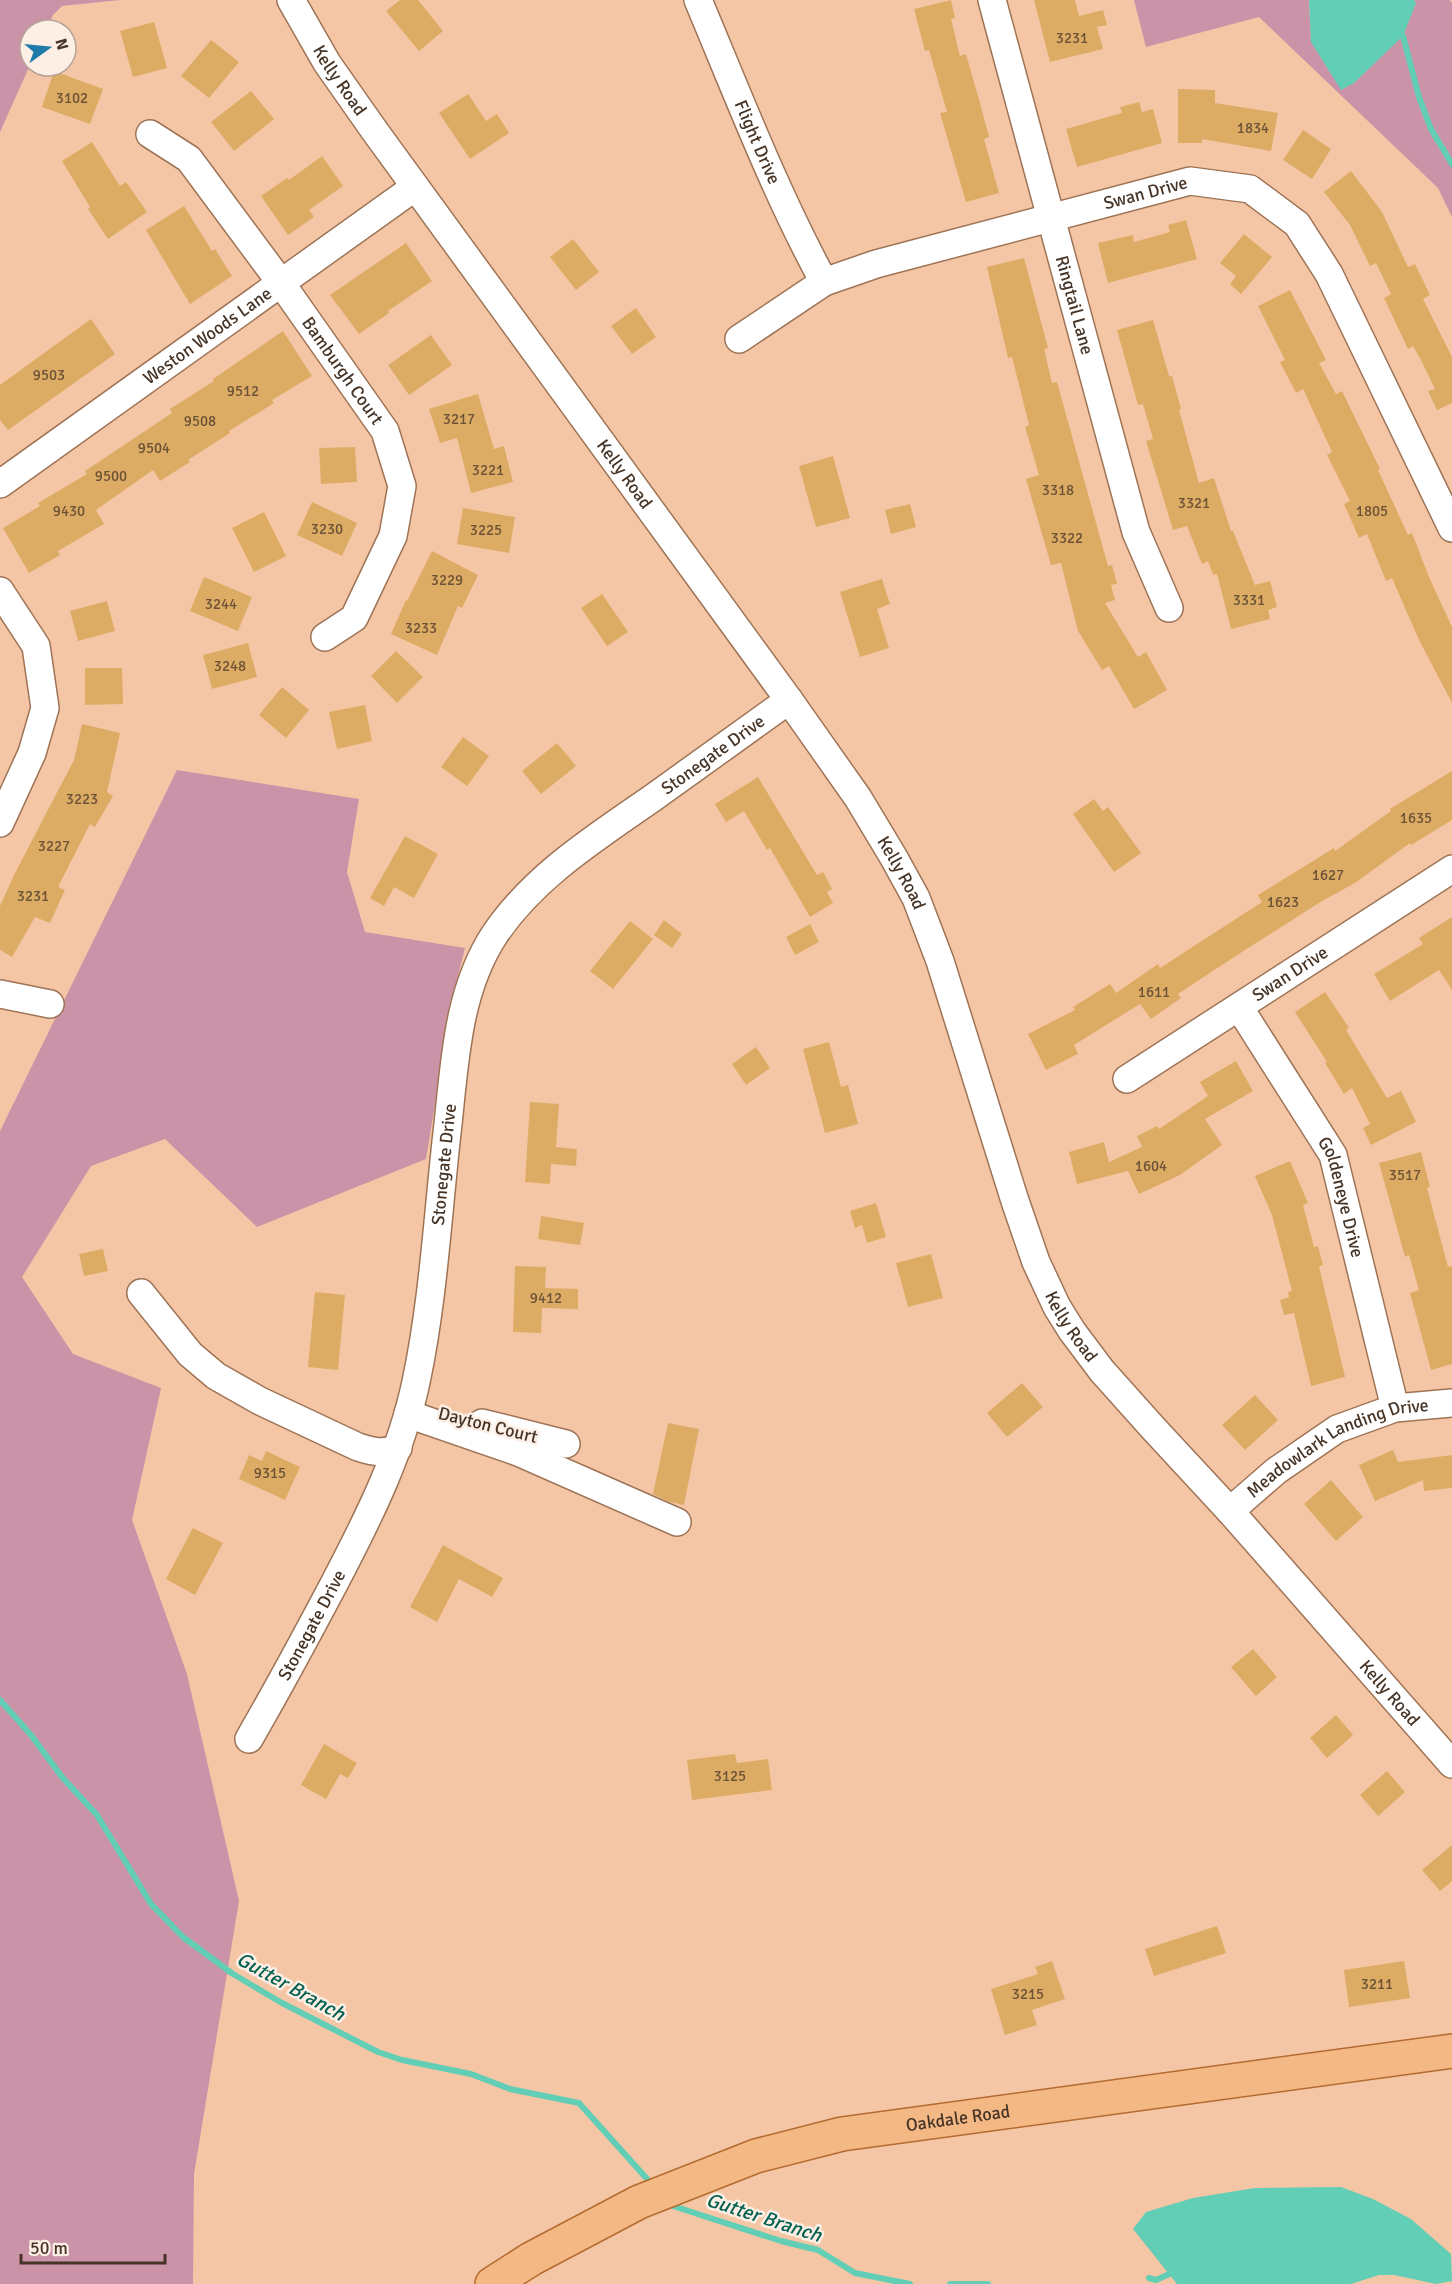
<svg xmlns="http://www.w3.org/2000/svg" width="1452" height="2284" font-family="Signika,sans-serif">
<rect width="100%" height="100%" fill="#f5c6a6"/>
<g fill="#ca93a7">
<polygon points="0,0 120,0 62,6 53,15 46,30 30,30 30,65 0,132"/>
<polygon points="1134,0 1309,0 1311,42 1416,4 1414,0 1450,0 1452,3 1452,217 1438,188 1259,17 1146,47"/>
<polygon points="177,770 359,799 347,872 365,932 465,948 453,995 426,1159 257,1227 165,1139 91,1166 22,1277 73,1354 161,1388 132,1520 187,1674 239,1901 194,2174 193,2284 0,2284 0,1131"/>
</g>
<g fill="#62ceb5">
<polygon points="1309,0 1414,0 1416,3 1403,36 1354,83 1341,90 1311,42"/>
<polygon points="1341,2187 1373,2199 1411,2219 1451,2254 1452,2281 1436,2284 1394,2275 1379,2275 1351,2284 1177,2284 1133,2229 1146,2212 1193,2198 1255,2188"/>
</g>
<g fill="none" stroke-linecap="round" stroke-linejoin="round">
<g stroke="#62ceb5" stroke-width="6">
<polyline points="1397,33 1403,36 1419,97 1431,129 1452,164"/>
<polyline points="0,1700 31,1735 62,1777 97,1815 151,1904 183,1937 233,1974 282,2003 378,2052 402,2060 471,2074 510,2089 579,2103 648,2180"/>
<polyline points="673,2206 781,2241 818,2250 855,2273 910,2284"/>
<polyline points="1149,2278 1156,2280 1174,2272"/>
<polyline points="950,2284 988,2284"/>
</g>
</g>
<g fill="#ddac64">
<polygon points="400,0 418,0 443,31 419,51 386,11"/>
<polygon points="951,0 955,18 951,19 960,56 966,54 980,103 989,137 984,139 999,193 966,202 940,113 947,112 929,50 925,51 914,9"/>
<polygon points="1034,0 1075,0 1079,16 1103,10 1107,25 1097,27 1103,49 1050,62"/>
<polygon points="154,22 167,68 133,77 120,31"/>
<polygon points="211,40 239,62 209,98 181,76"/>
<polygon points="54,71 103,89 90,124 42,107"/>
<polygon points="1178,89 1215,90 1215,103 1278,113 1271,151 1202,139 1202,143 1178,143"/>
<polygon points="251,91 274,119 234,151 211,122"/>
<polygon points="468,94 486,121 497,114 509,133 470,159 439,113"/>
<polygon points="1139,102 1142,112 1153,109 1162,143 1077,167 1066,129 1122,113 1120,107"/>
<polygon points="1303,130 1331,149 1312,179 1283,160"/>
<polygon points="92,142 120,186 126,182 147,212 108,239 88,209 90,207 62,161"/>
<polygon points="322,156 343,186 309,210 314,217 288,235 261,196 287,178 289,180"/>
<polygon points="1351,171 1382,212 1408,267 1415,264 1430,295 1423,299 1452,357 1452,403 1437,410 1428,391 1435,389 1420,358 1413,346 1408,349 1384,298 1391,294 1376,263 1370,266 1350,225 1324,192"/>
<polygon points="184,206 212,251 215,249 232,276 190,304 146,230"/>
<polygon points="1186,220 1197,259 1108,283 1098,243 1133,235 1134,242 1170,232 1168,225"/>
<polygon points="1244,234 1272,257 1241,294 1230,284 1236,276 1220,263"/>
<polygon points="573,239 599,272 576,290 550,257"/>
<polygon points="406,243 432,281 388,311 389,313 359,334 330,295"/>
<polygon points="1024,258 1048,348 1044,349 1052,383 1057,382 1108,566 1112,565 1117,584 1111,585 1115,600 1105,603 1138,657 1146,652 1167,690 1134,709 1109,666 1102,670 1078,631 1061,563 1051,565 1026,479 1039,475 1025,427 1029,425 1012,357 1008,358 987,267"/>
<polygon points="1290,290 1326,360 1319,363 1336,394 1342,391 1380,469 1378,470 1408,535 1412,533 1429,577 1452,627 1452,703 1419,640 1392,578 1386,581 1367,534 1359,538 1344,504 1350,501 1327,455 1332,452 1303,389 1296,393 1280,362 1285,360 1258,306"/>
<polygon points="636,308 656,337 632,354 611,326"/>
<polygon points="91,319 115,354 8,430 0,420 0,385"/>
<polygon points="1153,320 1169,376 1172,376 1181,409 1179,410 1199,483 1214,478 1231,531 1233,531 1255,585 1270,581 1277,607 1268,610 1270,619 1231,629 1217,574 1213,575 1208,561 1202,564 1187,526 1173,530 1146,441 1153,439 1143,404 1138,405 1117,330"/>
<polygon points="283,331 312,376 272,400 274,403 229,431 230,433 188,460 190,462 160,481 153,470 96,510 104,524 58,551 60,555 29,573 3,528 40,506 38,503 87,474 85,471 172,413 170,409 214,381 213,379"/>
<polygon points="431,335 452,365 409,395 388,365"/>
<polygon points="478,394 494,449 504,446 513,482 471,493 457,438 440,443 429,409"/>
<polygon points="355,447 357,482 321,484 319,448"/>
<polygon points="833,456 850,518 816,527 799,466"/>
<polygon points="312,502 357,523 342,556 297,535"/>
<polygon points="910,504 916,527 891,534 885,510"/>
<polygon points="463,508 515,517 509,553 457,544"/>
<polygon points="264,512 286,556 254,572 232,528"/>
<polygon points="432,551 478,575 462,608 458,606 437,655 391,634 406,600 407,601"/>
<polygon points="204,577 252,597 238,631 190,611"/>
<polygon points="882,579 890,604 877,609 889,648 860,657 840,592"/>
<polygon points="602,594 628,632 607,646 581,608"/>
<polygon points="107,601 115,631 78,641 70,611"/>
<polygon points="248,643 257,677 212,689 203,655"/>
<polygon points="396,651 423,677 397,703 371,676"/>
<polygon points="85,668 122,668 123,704 85,705"/>
<polygon points="282,687 309,710 286,738 259,715"/>
<polygon points="365,705 372,741 337,749 329,712"/>
<polygon points="82,724 120,733 107,792 113,796 95,827 90,824 58,887 65,890 50,923 35,917 12,957 0,950 0,906 15,873 74,760"/>
<polygon points="463,737 489,756 467,786 441,767"/>
<polygon points="557,743 576,766 541,794 522,771"/>
<polygon points="1452,771 1452,820 1411,845 1410,843 1355,883 1322,901 1231,959 1178,994 1181,998 1151,1019 1140,1004 1074,1045 1078,1054 1046,1070 1028,1034 1075,1010 1073,1007 1110,984 1116,993 1158,964 1160,968 1262,902 1258,895 1334,848 1335,851 1391,811 1390,809"/>
<polygon points="758,777 817,875 823,872 832,889 827,892 833,903 810,917 770,848 767,850 744,811 726,822 715,804"/>
<polygon points="1094,799 1103,811 1108,807 1141,853 1114,872 1073,814"/>
<polygon points="405,836 438,854 414,898 394,887 384,906 370,898"/>
<polygon points="1452,917 1452,990 1439,970 1390,1001 1374,974 1423,944 1419,938"/>
<polygon points="664,920 682,934 672,948 654,935"/>
<polygon points="630,921 653,939 613,989 590,971"/>
<polygon points="810,924 819,942 795,955 786,937"/>
<polygon points="1325,992 1349,1028 1346,1030 1387,1098 1401,1091 1416,1122 1371,1145 1363,1128 1370,1124 1352,1088 1344,1094 1325,1063 1327,1062 1295,1012"/>
<polygon points="829,1042 841,1087 848,1085 858,1124 825,1133 803,1049"/>
<polygon points="756,1047 770,1068 746,1085 732,1064"/>
<polygon points="1236,1061 1253,1091 1205,1119 1222,1145 1180,1175 1139,1194 1128,1171 1077,1184 1069,1152 1104,1142 1109,1162 1142,1147 1137,1136 1157,1126 1159,1129 1208,1096 1200,1082"/>
<polygon points="530,1102 559,1104 556,1147 577,1149 576,1166 551,1164 550,1184 525,1182"/>
<polygon points="1421,1152 1430,1187 1427,1188 1448,1267 1452,1266 1452,1364 1431,1370 1410,1293 1419,1290 1409,1255 1405,1257 1379,1163"/>
<polygon points="1290,1161 1308,1203 1303,1205 1314,1247 1318,1246 1323,1265 1319,1266 1345,1377 1311,1386 1294,1313 1284,1315 1280,1300 1289,1297 1288,1292 1292,1291 1272,1215 1255,1176"/>
<polygon points="876,1203 886,1237 867,1243 862,1225 855,1228 850,1211"/>
<polygon points="541,1216 584,1223 580,1245 538,1239"/>
<polygon points="103,1249 108,1271 84,1276 79,1254"/>
<polygon points="931,1254 943,1298 908,1307 896,1263"/>
<polygon points="515,1266 546,1267 545,1288 578,1289 578,1309 542,1308 541,1333 513,1332"/>
<polygon points="315,1292 345,1295 338,1370 308,1367"/>
<polygon points="1022,1383 1043,1407 1007,1437 987,1413"/>
<polygon points="1255,1395 1278,1420 1245,1450 1222,1425"/>
<polygon points="668,1423 699,1429 684,1505 670,1502 653,1494"/>
<polygon points="1393,1450 1398,1462 1452,1455 1452,1488 1424,1491 1423,1480 1375,1501 1359,1465"/>
<polygon points="266,1451 300,1467 285,1500 239,1479 249,1455 262,1461"/>
<polygon points="1331,1480 1363,1517 1336,1541 1304,1504"/>
<polygon points="193,1528 223,1543 195,1595 166,1579"/>
<polygon points="443,1545 503,1578 492,1597 459,1579 437,1622 410,1607"/>
<polygon points="1253,1649 1277,1677 1256,1696 1231,1667"/>
<polygon points="1336,1715 1353,1735 1327,1758 1310,1738"/>
<polygon points="324,1744 357,1763 348,1778 340,1774 326,1799 301,1785"/>
<polygon points="735,1754 737,1763 768,1759 772,1790 692,1800 687,1760"/>
<polygon points="1387,1771 1405,1792 1378,1816 1360,1795"/>
<polygon points="1452,1845 1452,1881 1440,1891 1422,1870"/>
<polygon points="1217,1926 1226,1953 1154,1976 1145,1949"/>
<polygon points="1052,1961 1065,1999 1032,2010 1037,2025 1005,2035 991,1989 1038,1974 1035,1967"/>
<polygon points="1404,1961 1410,1998 1349,2007 1344,1970"/>
</g>
<g fill="none" stroke-linecap="round" stroke-linejoin="round">
<g stroke="#9e7456" stroke-width="30">
<g id="minor">
<path id="s1" d="M291,0l36,63 47,67 415,570 69,98 36,60 22,40 24,63 75,240 21,61 21,45 15,24 30,40 52,58 76,82 222,253"/>
<path id="s2" d="M698,0c40,95 77,192 126,282"/>
<path id="s3" d="M992,0l144,532 33,76"/>
<path id="s4" d="M150,134l39,25 92,124 104,148 17,55 -9,50 -39,82 -29,19"/>
<path id="s5" d="M739,339l85,-57 52,-18 314,-83 60,8 47,35 32,50 123,254"/>
<path id="s6" d="M0,484l415,-297"/>
<polyline points="0,591 36,646 45,708 32,753 0,823"/>
<polyline points="0,994 50,1004"/>
<path id="s7" d="M1239,1007l94,148 62,253"/>
<path id="s8" d="M1127,1079l325,-210"/>
<path d="M141,1293l49,61 26,22 44,25 98,46c15,5 25,7 40,1"/>
<polyline points="408,1414 518,1452 677,1522"/>
<polyline points="482,1423 566,1444"/>
<path id="s9" d="M1230,1511l46,-40 61,-42 58,-21 57,-5"/>
<path id="s10" d="M249,1739c30,-52 58,-104 86,-157 34,-65 66,-129 81,-200 18,-85 22,-173 32,-258 7,-65 10,-134 47,-190 40,-59 102,-97 159,-137 45,-32 90,-65 135,-97"/>
</g>
</g>
<g stroke="#b36b2f" stroke-width="36">
<g id="major">
<path id="s11" d="M492,2284l39,-25 108,-57 117,-46 86,-22 610,-83"/>
</g>
</g>
<use href="#minor" stroke="#fff" stroke-width="27"/>
<use href="#major" stroke="#f4b885" stroke-width="33"/>
</g>
<g text-anchor="middle" stroke-width="5" stroke-linejoin="round" paint-order="stroke">
<g font-size="15" fill="#6c5236">
<text x="1072" y="43">3231</text>
<text x="72" y="103">3102</text>
<text x="1253" y="133">1834</text>
<text x="49" y="380">9503</text>
<text x="243" y="396">9512</text>
<text x="459" y="424">3217</text>
<text x="200" y="426">9508</text>
<text x="154" y="453">9504</text>
<text x="488" y="475">3221</text>
<text x="111" y="481">9500</text>
<text x="1058" y="495">3318</text>
<text x="1194" y="508">3321</text>
<text x="69" y="516">9430</text>
<text x="1372" y="516">1805</text>
<text x="327" y="534">3230</text>
<text x="486" y="535">3225</text>
<text x="1067" y="543">3322</text>
<text x="447" y="585">3229</text>
<text x="1249" y="605">3331</text>
<text x="221" y="609">3244</text>
<text x="421" y="633">3233</text>
<text x="230" y="671">3248</text>
<text x="82" y="804">3223</text>
<text x="1416" y="823">1635</text>
<text x="54" y="851">3227</text>
<text x="1328" y="880">1627</text>
<text x="33" y="901">3231</text>
<text x="1283" y="907">1623</text>
<text x="1154" y="997">1611</text>
<text x="1151" y="1171">1604</text>
<text x="1405" y="1180">3517</text>
<text x="546" y="1303">9412</text>
<text x="270" y="1478">9315</text>
<text x="730" y="1781">3125</text>
<text x="1377" y="1989">3211</text>
<text x="1028" y="1999">3215</text>
</g>
<g font-size="18" fill="#463427" stroke="#fdefe5">
<text dy="6" stroke="none"><textPath href="#s1" startOffset="94">Kelly Road</textPath></text>
<text dy="6" stroke="none"><textPath href="#s2" startOffset="154">Flight Drive</textPath></text>
<text dy="6" stroke="none"><textPath href="#s5" startOffset="436">Swan Drive</textPath></text>
<text dy="6" stroke="none"><textPath href="#s3" startOffset="316">Ringtail Lane</textPath></text>
<text dy="6" stroke="none"><textPath href="#s6" startOffset="255">Weston Woods Lane</textPath></text>
<text dy="6" stroke="none"><textPath href="#s4" startOffset="308">Bamburgh Court</textPath></text>
<text dy="6" stroke="none"><textPath href="#s1" startOffset="580">Kelly Road</textPath></text>
<text dy="6" stroke="none"><textPath href="#s10" startOffset="1137">Stonegate Drive</textPath></text>
<text dy="6" stroke="none"><textPath href="#s1" startOffset="1066">Kelly Road</textPath></text>
<text dy="6" stroke="none"><textPath href="#s8" startOffset="194">Swan Drive</textPath></text>
<text dy="6" stroke="none"><textPath href="#s10" startOffset="615">Stonegate Drive</textPath></text>
<text dy="6" stroke="none"><textPath href="#s7" startOffset="218">Goldeneye Drive</textPath></text>
<text dy="6" stroke="none"><textPath href="#s1" startOffset="1552">Kelly Road</textPath></text>
<text transform="translate(488 1425) rotate(14)" y="6">Dayton Court</text>
<text dy="6" stroke="none"><textPath href="#s9" startOffset="128">Meadowlark Landing Drive</textPath></text>
<text dy="6" stroke="none"><textPath href="#s10" startOffset="130">Stonegate Drive</textPath></text>
<text dy="6" stroke="none"><textPath href="#s1" startOffset="2038">Kelly Road</textPath></text>
<text dy="6" stroke="none"><textPath href="#s11" startOffset="500">Oakdale Road</textPath></text>
</g>
<g font-size="20" font-style="italic" fill="#026151" stroke="#fdefe5">
<text transform="translate(291 1986) rotate(29)" y="7">Gutter Branch</text>
<text transform="translate(764 2217) rotate(18)" y="7">Gutter Branch</text>
</g>
</g>
<g transform="translate(48 48) rotate(75)"><circle r="28" fill="#fdefe5" stroke="#b4a499" stroke-width="1.5"/>
<path d="M0-4.5L10 22L0 15L-10 22Z" fill="#1f7ba9"/>
<text y="-9" font-size="16" font-weight="bold" text-anchor="middle" fill="#463427">N</text>
</g>
<path d="M21 2254v9h144v-9" fill="none" stroke="#463427" stroke-width="3"/>
<text x="30" y="2254" font-size="18" fill="#463427" stroke="#fdefe5" stroke-width="4.5" paint-order="stroke">50 m</text>
</svg>
